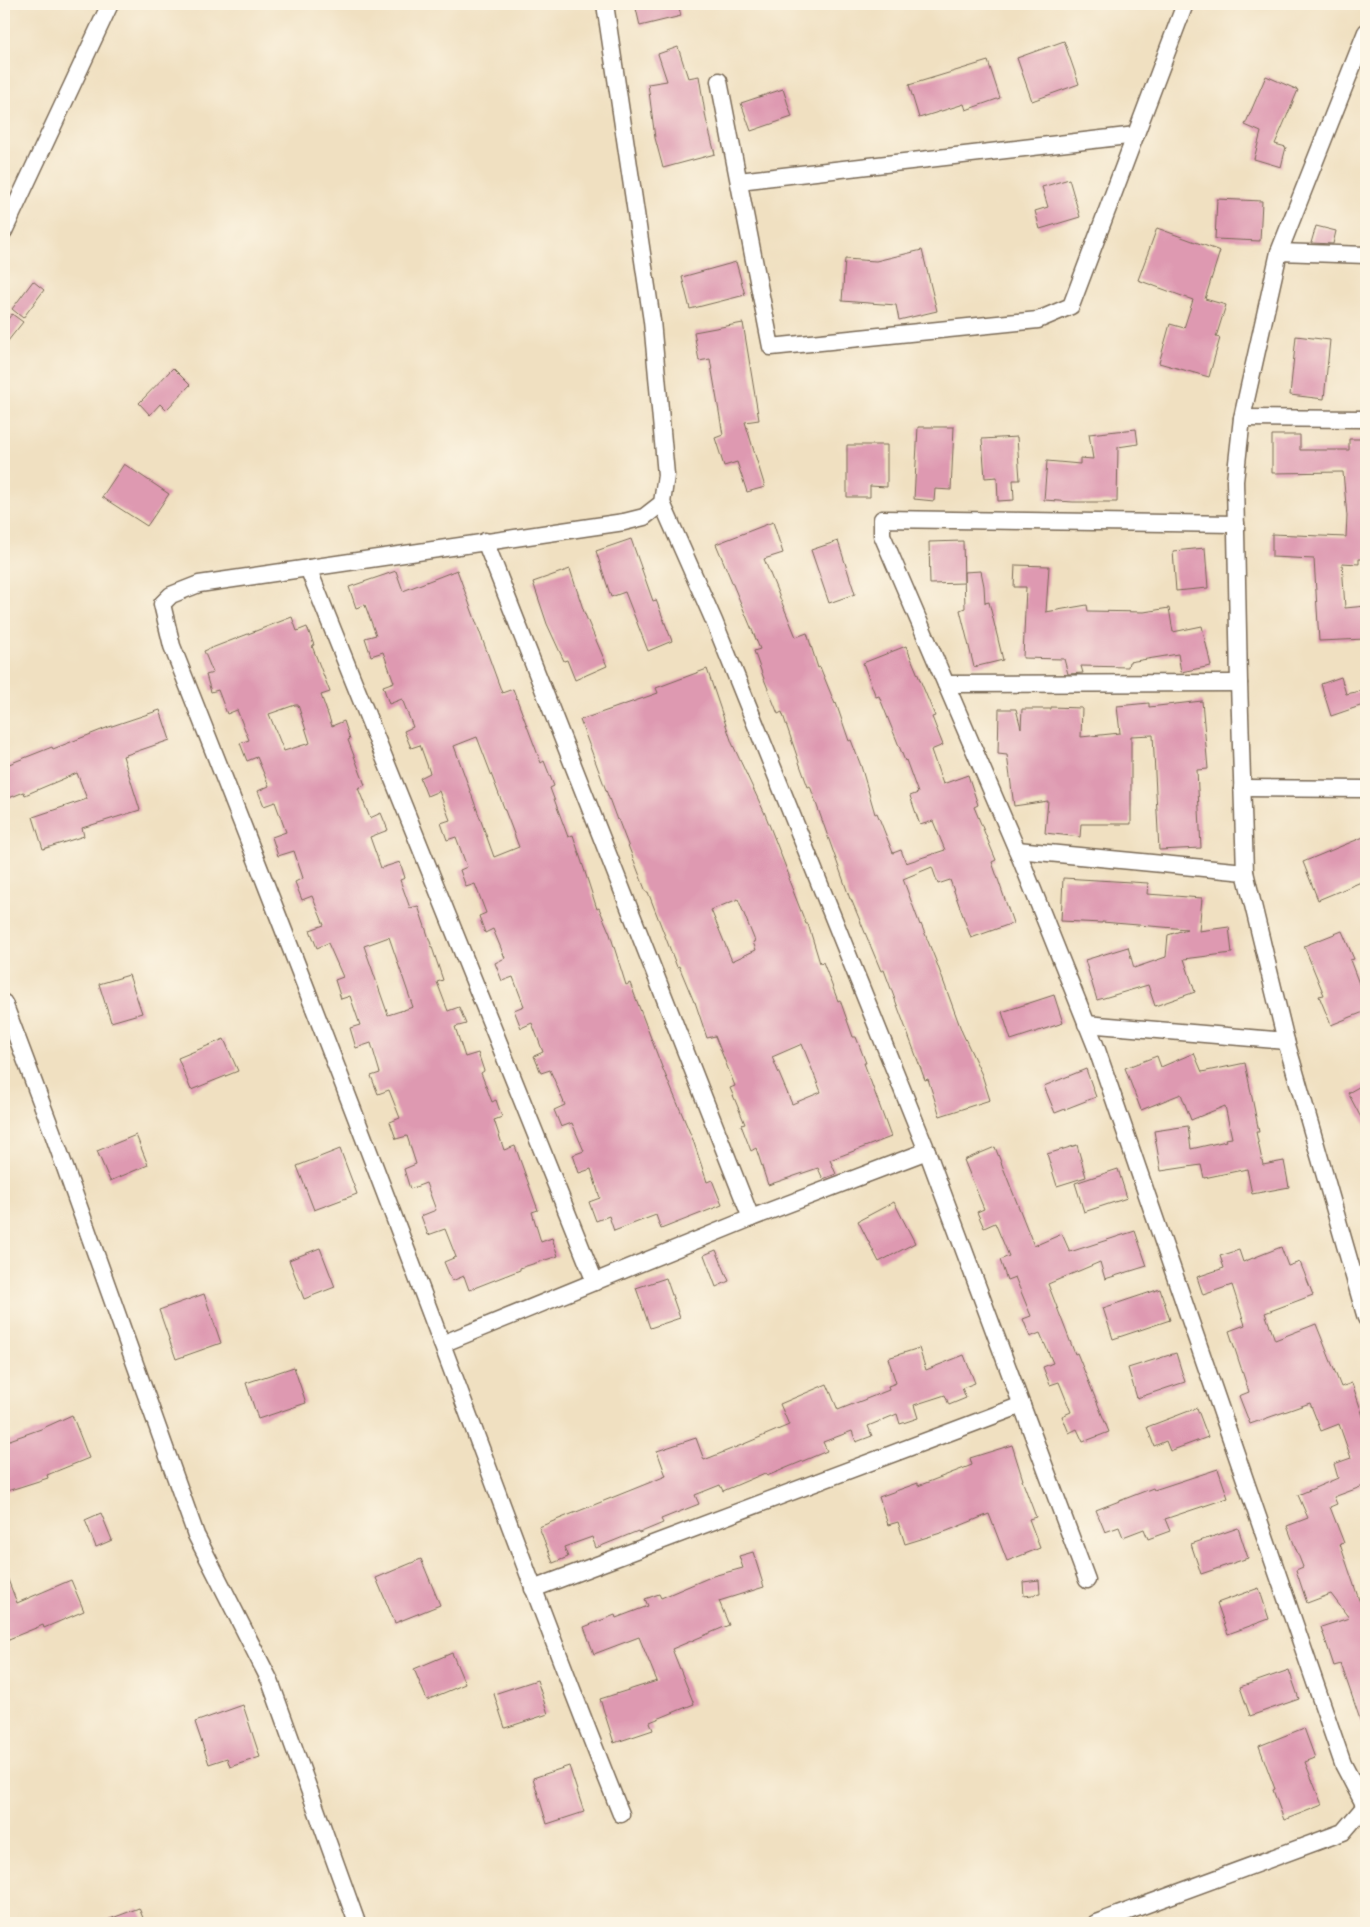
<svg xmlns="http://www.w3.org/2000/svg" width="1370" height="1927" font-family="Mynerve,sans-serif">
<rect width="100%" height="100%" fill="#fcf5e5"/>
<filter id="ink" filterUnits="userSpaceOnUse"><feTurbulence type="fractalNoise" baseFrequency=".02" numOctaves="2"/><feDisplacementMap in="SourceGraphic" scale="10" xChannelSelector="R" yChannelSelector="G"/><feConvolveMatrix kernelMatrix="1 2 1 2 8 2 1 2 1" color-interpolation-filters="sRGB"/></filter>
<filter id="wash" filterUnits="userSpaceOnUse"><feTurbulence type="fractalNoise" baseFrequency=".0096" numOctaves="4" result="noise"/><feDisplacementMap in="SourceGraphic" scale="20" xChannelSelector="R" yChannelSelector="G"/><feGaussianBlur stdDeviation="1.12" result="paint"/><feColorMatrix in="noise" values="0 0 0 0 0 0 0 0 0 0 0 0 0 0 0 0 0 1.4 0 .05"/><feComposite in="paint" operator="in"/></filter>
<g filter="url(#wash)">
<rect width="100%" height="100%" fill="#f0e0c1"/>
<g id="blocks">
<g fill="#de99b1" fill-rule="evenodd">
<polygon points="635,4 678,4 681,16 640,26"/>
<polygon points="1064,41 1079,84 1032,101 1017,58"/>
<polygon points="678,47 688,78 699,76 706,119 715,154 663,168 655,138 648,84 667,81 658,54"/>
<polygon points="988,61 1000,98 966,110 964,104 919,118 909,85"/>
<polygon points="1266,76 1298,90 1275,144 1286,147 1281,167 1254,159 1261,132 1245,125"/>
<polygon points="783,89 792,117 751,131 741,103"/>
<polygon points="1069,179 1080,217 1040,229 1035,211 1048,207 1042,187"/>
<polygon points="1217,199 1262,201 1260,241 1215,239"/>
<polygon points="1316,226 1336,231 1333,244 1311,243"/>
<polygon points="1157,228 1220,251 1205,299 1226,305 1216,337 1220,338 1209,377 1159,363 1170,324 1184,328 1193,300 1138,280"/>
<polygon points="922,250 937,311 899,320 896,305 842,301 845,259 876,261"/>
<polygon points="736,262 745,295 690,309 682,277"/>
<polygon points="33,281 44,290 23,318 12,309"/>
<polygon points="12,314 23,322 4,346 4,324"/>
<polygon points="743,323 759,420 745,422 765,487 747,492 737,462 724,466 715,438 723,435 710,359 699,361 694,332"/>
<polygon points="1296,336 1330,340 1324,399 1290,395"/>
<polygon points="173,368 190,385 166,410 160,404 150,415 139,403"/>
<polygon points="918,427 954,427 951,490 935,489 934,501 914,499"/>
<polygon points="1136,429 1138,444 1118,447 1117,502 1073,502 1044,500 1047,461 1080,464 1080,458 1093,459 1089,434"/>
<polygon points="1272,435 1300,435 1300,450 1349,450 1349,439 1366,439 1366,559 1359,559 1359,564 1342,563 1345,608 1366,606 1366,639 1319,641 1314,559 1272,557 1272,534 1346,537 1347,516 1343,472 1272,473"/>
<polygon points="1017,437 1020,480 1013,480 1014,500 998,501 997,477 985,478 982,439"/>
<polygon points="847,445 887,445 887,487 870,486 870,497 847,497"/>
<polygon points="124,464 169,494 147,526 102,497"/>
<polygon points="773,522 783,553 764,559 796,637 807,633 818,668 820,667 835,704 836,703 849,741 851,740 861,766 875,814 877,813 893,853 901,850 906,863 945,850 933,821 920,825 910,796 918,793 906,760 905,761 879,696 876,697 863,663 906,646 935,716 932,717 943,745 931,750 943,784 968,775 978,805 974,807 996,860 992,862 1013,923 971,938 950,880 938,884 932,867 903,879 920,925 921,924 936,961 962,1032 982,1075 990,1100 940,1116 928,1079 925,1080 884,970 881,971 851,899 850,899 810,786 808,787 800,765 782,712 778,714 764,679 754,651 760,649 716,544"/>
<polygon points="631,539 653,601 656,600 672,641 648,651 625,592 611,597 596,551"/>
<polygon points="838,541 855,594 829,603 811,550"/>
<polygon points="963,541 964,583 930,584 929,542"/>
<polygon points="1205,548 1208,588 1176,591 1173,551"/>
<polygon points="1015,565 1049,566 1046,612 1087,605 1088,611 1144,612 1169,608 1173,632 1202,626 1211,666 1181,672 1178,654 1129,662 1128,667 1081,666 1083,673 1068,674 1064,659 1023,658 1026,587 1014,587"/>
<polygon points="570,569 584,612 607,666 575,680 567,660 564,661 547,624 533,582"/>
<path d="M457,570l45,123 11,-4 28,74 3,-2 10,25 -4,2 18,49 5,-2 24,74 2,-1 11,26 16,51 4,-2 32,84 31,73 14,42 5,-2 10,25 -61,24 -5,-14 -42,16 -5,-15 -13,5 -7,-19 11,-4 -9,-29 -12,4 -6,-18 11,-4 -12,-28 -11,4 -7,-17 11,-5 -15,-35 -9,3 -7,-17 9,-4 -11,-29 -11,5 -7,-18 10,-4 -11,-29 -11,4 -7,-18 10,-5 -12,-29 -8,4 -6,-17 7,-3 -11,-29 -9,3 -6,-17 7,-3 -11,-30 -9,3 -6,-17 9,-3 -11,-29 -12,5 -7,-18 10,-5 -10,-28 -9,3 -7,-17 9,-4 -11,-28 -13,5 -6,-18 11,-4 -11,-30 -12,4 -6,-18 11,-3 -11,-30 -9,3 -7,-21 47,-16 7,20zM477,737l42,110 -25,10 -40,-111z"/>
<polygon points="981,571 984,586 985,603 989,602 1003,660 974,667 960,610 965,608 964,572"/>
<path d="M292,617l5,14 10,-4 7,18 -2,1 18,46 -9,3 11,31 12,-5 6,18 -2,1 17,45 -7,3 12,30 11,-5 7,17 -18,7 11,31 19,-6 5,16 -5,2 10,28 8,-2 25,74 -6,2 11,29 11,-4 7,17 -11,3 10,30 13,-4 6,18 -3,2 11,29 4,-2 6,17 -8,3 10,30 11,-4 23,64 -6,2 9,30 11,-4 6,18 -38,12v2l-51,20 -5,-14 -12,5 -8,-19 12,-5 -11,-28 -17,6 -7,-19 15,-6 -10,-27 -16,6 -6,-20 12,-5 -9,-28 -11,3 -6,-17 10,-4 -11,-28 -11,4 -7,-18 9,-3 -9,-30 -15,5 -6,-20 10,-3 -10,-29 -9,3 -6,-19 8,-3 -15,-34 -11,5 -7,-18 14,-5 -12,-29 -10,4 -7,-18 8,-4 -9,-27 -16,5 -6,-19 14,-5 -11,-30 -11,4 -6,-15 11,-5 -12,-29 -10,4 -7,-18 9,-3 -12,-30 -10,4 -9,-24 -7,2 -5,-17 7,-2 -9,-22zM295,705h3l12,38 -26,8 -15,-37zM389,937l24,70 -25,8 -24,-69z"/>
<path d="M707,669l25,74 33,71 25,64h-2l18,46h2l12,39 3,-1 15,39 2,-1 13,37h3l10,26h-2l27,74 -61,23 6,14 -13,5 -5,-11 -50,17 -12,-37 -5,3 -10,-26 4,-1 -15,-36 5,-2 -20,-50 -8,2 -12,-36h-1l-15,-36 -2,1 -29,-75h-2l-28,-73 -1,1 -37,-100 78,-27 -2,-5zM738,899l17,42 -2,1 3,8 -24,11 -21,-51zM802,1044l19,48 -29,12 -20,-47z"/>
<polygon points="1341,677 1346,694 1366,690 1366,704 1331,716 1321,684"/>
<polygon points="1202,701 1208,769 1197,770 1201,848 1159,850 1153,735 1131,736 1131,824 1081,824 1080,837 1045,833 1048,801 1014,806 1007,755 998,754 999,709 1016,709 1021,728 1022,709 1051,709 1051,707 1082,708 1081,737 1120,733 1117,706 1149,703 1149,707"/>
<polygon points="160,710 170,740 123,756 140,810 82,828 84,836 43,849 33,817 87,799 77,773 25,795 24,792 4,800 4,766 52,747 53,749 109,727"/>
<polygon points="1366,836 1366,880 1318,900 1303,862"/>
<polygon points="1063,878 1148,883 1147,894 1202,898 1199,931 1229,927 1232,953 1184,959 1195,992 1155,1006 1148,985 1097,1000 1085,960 1128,947 1134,968 1166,957 1168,935 1187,929 1102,922 1102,923 1061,921"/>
<polygon points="1342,931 1354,959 1350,960 1366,1002 1366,1011 1331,1025 1319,996 1324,995 1304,946"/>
<polygon points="129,975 142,1013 111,1022 99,984"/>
<polygon points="1054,995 1063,1023 1011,1040 1002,1012"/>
<polygon points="224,1039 238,1071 191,1090 178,1058"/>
<polygon points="1194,1053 1202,1072 1245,1063 1259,1132 1256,1132 1263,1165 1284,1161 1289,1187 1252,1194 1247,1169 1204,1178 1201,1165 1161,1171 1154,1131 1188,1126 1191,1149 1226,1141 1225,1139 1232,1138 1225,1106 1191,1120 1181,1094 1141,1110 1125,1068 1157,1056 1161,1067"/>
<polygon points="1086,1069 1096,1097 1055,1113 1044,1086"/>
<polygon points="1366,1083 1366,1127 1348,1093"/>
<polygon points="136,1135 148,1165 110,1181 97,1151"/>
<polygon points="1077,1145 1086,1177 1057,1186 1047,1154"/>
<polygon points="995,1147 1034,1246 1062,1234 1070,1252 1135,1231 1147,1266 1105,1279 1100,1262 1048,1284 1075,1354 1077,1353 1109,1432 1083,1442 1077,1429 1069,1433 1062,1416 1071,1412 1059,1382 1050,1385 1043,1367 1053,1363 1040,1333 1030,1337 1023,1319 1031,1316 1015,1277 1007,1280 1000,1260 1009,1256 995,1223 984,1228 977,1212 984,1209 964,1160"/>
<polygon points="340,1149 357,1194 314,1210 297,1166"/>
<polygon points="1118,1169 1127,1198 1084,1212 1075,1183"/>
<polygon points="894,1202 915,1243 879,1262 858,1221"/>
<polygon points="1281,1247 1288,1266 1300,1262 1313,1295 1265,1313 1275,1340 1316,1324 1341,1387 1352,1383 1366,1425 1366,1485 1334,1497 1337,1504 1330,1507 1344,1543 1340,1544 1359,1600 1366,1609 1366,1731 1364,1731 1341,1664 1334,1666 1321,1627 1349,1618 1331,1594 1307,1603 1296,1570 1303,1567 1287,1526 1308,1518 1298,1495 1338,1478 1334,1464 1351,1458 1339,1424 1321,1431 1310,1403 1250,1424 1239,1396 1249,1392 1229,1331 1245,1325 1232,1285 1203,1295 1197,1277 1224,1268 1220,1256 1239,1250 1243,1262"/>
<polygon points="320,1248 335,1287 304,1299 289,1260"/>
<polygon points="716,1250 729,1281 716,1287 704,1255"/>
<polygon points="666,1278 680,1318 650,1328 636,1288"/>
<polygon points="1160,1289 1170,1320 1113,1339 1103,1308"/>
<polygon points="204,1294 221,1343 176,1359 159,1310"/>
<polygon points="919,1348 926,1370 964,1355 975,1383 962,1388 966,1398 949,1405 945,1395 914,1405 918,1418 900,1424 897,1414 868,1426 872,1436 856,1442 852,1431 823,1442 827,1451 767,1476 765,1473 723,1491 720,1485 695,1495 699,1504 661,1519 663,1523 639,1533 638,1531 596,1548 592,1537 564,1547 568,1557 553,1563 539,1527 666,1476 657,1451 696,1438 704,1460 744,1444 789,1425 780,1404 827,1384 838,1410 889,1390 888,1386 896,1383 888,1358"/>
<polygon points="1176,1353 1185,1382 1137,1398 1128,1368"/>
<polygon points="294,1367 306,1403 258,1419 246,1383"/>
<polygon points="1197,1408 1208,1437 1170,1451 1166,1441 1154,1446 1147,1427"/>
<polygon points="72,1415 89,1458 47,1475 48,1478 4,1492 4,1442 41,1429"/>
<polygon points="1012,1445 1023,1480 1022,1480 1036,1517 1029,1519 1040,1548 1007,1561 989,1514 947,1531 905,1544 898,1522 888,1525 879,1497 918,1483 918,1486 972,1465 970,1458"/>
<polygon points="1218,1469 1228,1498 1165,1519 1170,1531 1148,1539 1144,1529 1123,1537 1119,1527 1105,1532 1096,1510 1153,1488 1154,1490"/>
<polygon points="101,1513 112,1540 96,1547 85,1520"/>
<polygon points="1238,1528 1248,1558 1201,1574 1191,1544"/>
<polygon points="753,1552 764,1587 719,1601 729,1625 672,1649 694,1704 650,1722 653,1730 614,1743 600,1699 657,1681 639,1637 594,1654 584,1627 615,1615 616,1618 648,1606 645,1599 659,1594 661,1598 713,1576 743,1568 739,1556"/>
<polygon points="421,1559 440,1605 395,1623 376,1578"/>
<polygon points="5,1572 17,1603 71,1580 84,1611 44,1628 43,1625 4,1641"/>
<polygon points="1039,1580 1040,1594 1024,1596 1023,1582"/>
<polygon points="1259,1588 1269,1619 1228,1634 1217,1603"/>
<polygon points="452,1653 465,1684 427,1700 414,1669"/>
<polygon points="1289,1670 1299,1699 1250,1716 1240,1687"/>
<polygon points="537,1680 548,1714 505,1728 494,1694"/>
<polygon points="243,1705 260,1757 230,1767 227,1758 209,1764 195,1722"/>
<polygon points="1304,1728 1315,1758 1305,1762 1322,1805 1284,1820 1273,1790 1275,1789 1259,1746"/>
<polygon points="569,1766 584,1812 547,1824 533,1778"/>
<polygon points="139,1908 145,1923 102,1923 102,1922"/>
</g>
</g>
</g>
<g filter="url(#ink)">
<use href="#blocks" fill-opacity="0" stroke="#7a6a57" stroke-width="1"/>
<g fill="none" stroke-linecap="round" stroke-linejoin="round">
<g stroke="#7a6a57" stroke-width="19">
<g id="street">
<path d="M605,4l47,317 14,154 -4,28 -18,14 -20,5 -425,62 -28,11 -9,9 10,42c92,232 182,464 270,698 59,157 116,314 179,470"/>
<polyline points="1366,32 1279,252 1242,418 1235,481 1239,683 1245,872 1286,1041 1366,1318"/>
<polyline points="719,81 771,347 1038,320 1071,306 1185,4"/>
<polyline points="739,181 1136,135"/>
<polyline points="4,231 110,4"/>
<polyline points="1279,252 1366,255"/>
<polyline points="1242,418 1366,419"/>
<polyline points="662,503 714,621 927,1151 1087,1580"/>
<polyline points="1236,524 882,519 882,535 1017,850 1096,1047 1343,1764 1365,1806"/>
<polyline points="485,541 751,1218"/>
<polyline points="308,568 595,1282"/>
<polyline points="946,684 1239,683"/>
<polyline points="1242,788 1366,789"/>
<polyline points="1017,850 1245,872"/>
<polyline points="4,1003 52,1131 196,1535 270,1681 357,1923"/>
<polyline points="1086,1024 1286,1041"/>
<polyline points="442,1344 751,1218 927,1151"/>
<polyline points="533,1589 1022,1405"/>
<polyline points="1096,1923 1343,1832 1366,1805"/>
</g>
</g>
<use href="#street" stroke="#fff" stroke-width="16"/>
</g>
</g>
<rect width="1370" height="1927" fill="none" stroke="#fcf5e5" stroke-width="20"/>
</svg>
